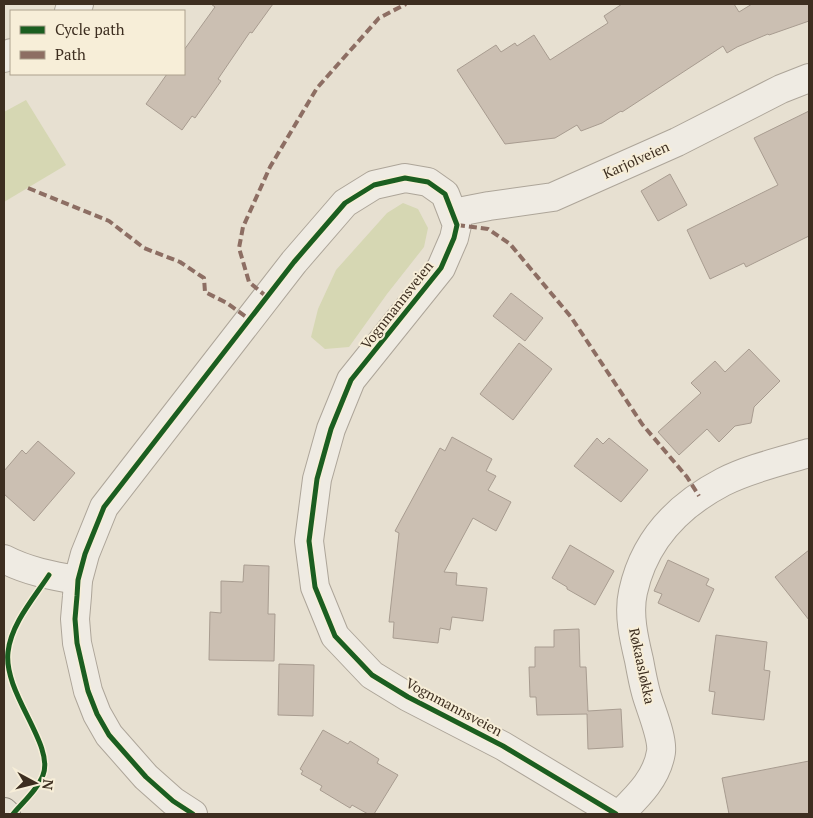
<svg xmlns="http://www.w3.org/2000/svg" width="813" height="818" font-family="'PT Serif',serif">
<rect width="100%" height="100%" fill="#e7e0d1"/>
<g fill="#d6d7b3">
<polygon points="26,100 66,165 4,202 4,112"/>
<polygon points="403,203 418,209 428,228 424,247 387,294 349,347 325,349 311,337 318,309 336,270 387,213"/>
</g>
<g fill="#cbbfb2" stroke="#a89c90">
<polygon points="211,4 273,4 252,33 250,32 218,79 221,81 195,118 192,116 182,130 146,104 167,74 184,74 184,50 215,7"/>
<polygon points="622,4 734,4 739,12 752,4 809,4 809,21 769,35 768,34 737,47 727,53 723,46 622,112 621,111 602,123 581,131 577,125 555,138 505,144 457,70 496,45 501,52 515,43 517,46 534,35 550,60 608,23 604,16"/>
<polygon points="809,111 809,236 746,267 744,263 710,279 687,230 778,185 754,138"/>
<polygon points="670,174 687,205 658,221 641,191"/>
<polygon points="511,293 543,318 525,341 493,316"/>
<polygon points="519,343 552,369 513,420 480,394"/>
<polygon points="749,349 780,381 754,407 751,423 735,426 719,442 707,429 679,455 658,432 701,393 691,383 715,361 725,372"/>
<polygon points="452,437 492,459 486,471 496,476 488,490 511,502 496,531 473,518 444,572 457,573 456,585 487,588 483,621 452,617 450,630 440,628 438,643 393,638 394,622 389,622 399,533 395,531 440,448 445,451"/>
<polygon points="597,438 603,444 609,438 648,470 621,502 574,466"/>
<polygon points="38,441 75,473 34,521 4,494 4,471 22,450 26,454"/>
<polygon points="570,545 614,571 595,605 567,589 567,587 552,578"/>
<polygon points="809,550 809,620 775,577"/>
<polygon points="668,560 709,579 706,585 714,589 699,622 658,603 662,594 654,591"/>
<polygon points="244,565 269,566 268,614 275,614 274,661 209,660 210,612 221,613 221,581 243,582"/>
<polygon points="579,629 580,667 586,667 588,711 621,709 623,747 588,749 587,714 537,715 536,697 530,697 529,667 535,667 535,647 554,647 554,630"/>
<polygon points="716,635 767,642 764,670 770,671 764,720 712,714 715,692 709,691"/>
<polygon points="279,664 314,665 313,716 278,715"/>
<polygon points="323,730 348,744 350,741 379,759 377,763 398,775 374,814 368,814 352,805 350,808 320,790 322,786 301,774 303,771 300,769"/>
<polygon points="809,761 809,814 729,814 722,778"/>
</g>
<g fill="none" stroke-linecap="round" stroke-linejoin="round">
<g stroke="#ada599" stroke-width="30">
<g id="minor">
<polyline points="69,11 79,4"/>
<polyline points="4,58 11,53"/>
<polyline points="453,213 489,206 553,197 677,142 781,89 809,78"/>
<path d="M4,559c23,12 48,17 74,21"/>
<polyline points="193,814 173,801 146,777 109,735 97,714 88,691 77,643 75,619 77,596 78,580 85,554 104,507 294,262 345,203 374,185 405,178 428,182 445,194 457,225 454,238 441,268 351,380 331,429 317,479 309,541 315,587 335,636 372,675 408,697 503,746 616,814"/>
<path d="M620,814c18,-18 37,-36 41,-62 2,-15 -11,-44 -15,-59 -3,-11 -5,-22 -7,-33 -5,-21 -11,-46 -6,-68 11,-51 44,-86 90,-110 25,-13 59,-21 86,-29"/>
</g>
</g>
<g stroke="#928b80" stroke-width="30">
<polyline id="major" points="4,812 6,814"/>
</g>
<use href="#minor" stroke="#efebe3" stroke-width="28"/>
<use href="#major" stroke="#e6e1d4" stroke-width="28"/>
<g stroke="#8d6e63" stroke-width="4" stroke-dasharray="8 4" stroke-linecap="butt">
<polyline points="28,188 109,221 144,248 180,262 204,278 205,292 227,303 249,319"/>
<polyline points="457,225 488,229 510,244 571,317 642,424 687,477 699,496"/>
<polyline points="267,297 249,282 239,248 243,227 270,167 317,88 379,18 406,4"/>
</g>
<g stroke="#f7eed8" stroke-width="8">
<g id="cycleway">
<path d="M13,814c10,-12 25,-25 30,-39 12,-30 -40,-82 -35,-123 3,-28 26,-54 41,-77"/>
<polyline points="193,814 173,801 146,777 109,735 97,714 88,691 77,643 75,619 77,596 78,580 85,554 104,507 294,262 345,203 374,185 405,178 428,182 445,194 457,225 454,238 441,268 351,380 331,429 317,479 309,541 315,587 335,636 372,675 408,697 503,746 616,814"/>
</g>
</g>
<use href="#cycleway" stroke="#1b5e20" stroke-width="5"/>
</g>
<g text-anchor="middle" stroke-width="4" stroke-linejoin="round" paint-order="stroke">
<g font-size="14" fill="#3d2e20" stroke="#f7eed8">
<text transform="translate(636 160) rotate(-24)" y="5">Karjolveien</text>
<text transform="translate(397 305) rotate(-52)" y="5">Vognmannsveien</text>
<text transform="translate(642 666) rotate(78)" y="5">Røkaasløkka</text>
<text transform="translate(454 707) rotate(28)" y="5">Vognmannsveien</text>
</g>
</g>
<rect width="813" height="818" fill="none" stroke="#3d2e20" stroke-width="10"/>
<rect x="10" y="10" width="175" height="65" fill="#f7eed8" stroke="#ada18e"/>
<rect x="20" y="26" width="25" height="8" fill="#1b5e20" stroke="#ada18e"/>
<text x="55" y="35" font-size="15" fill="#3d2e20">Cycle path</text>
<rect x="20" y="51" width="25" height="8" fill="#8d6e63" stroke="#ada18e"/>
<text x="55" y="60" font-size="15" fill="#3d2e20">Path</text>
<g transform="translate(35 783) rotate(97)" stroke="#f7eed8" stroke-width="4" paint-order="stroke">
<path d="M0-4L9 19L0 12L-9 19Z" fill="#3d2e20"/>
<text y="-8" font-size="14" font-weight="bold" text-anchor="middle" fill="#3d2e20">N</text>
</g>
</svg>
